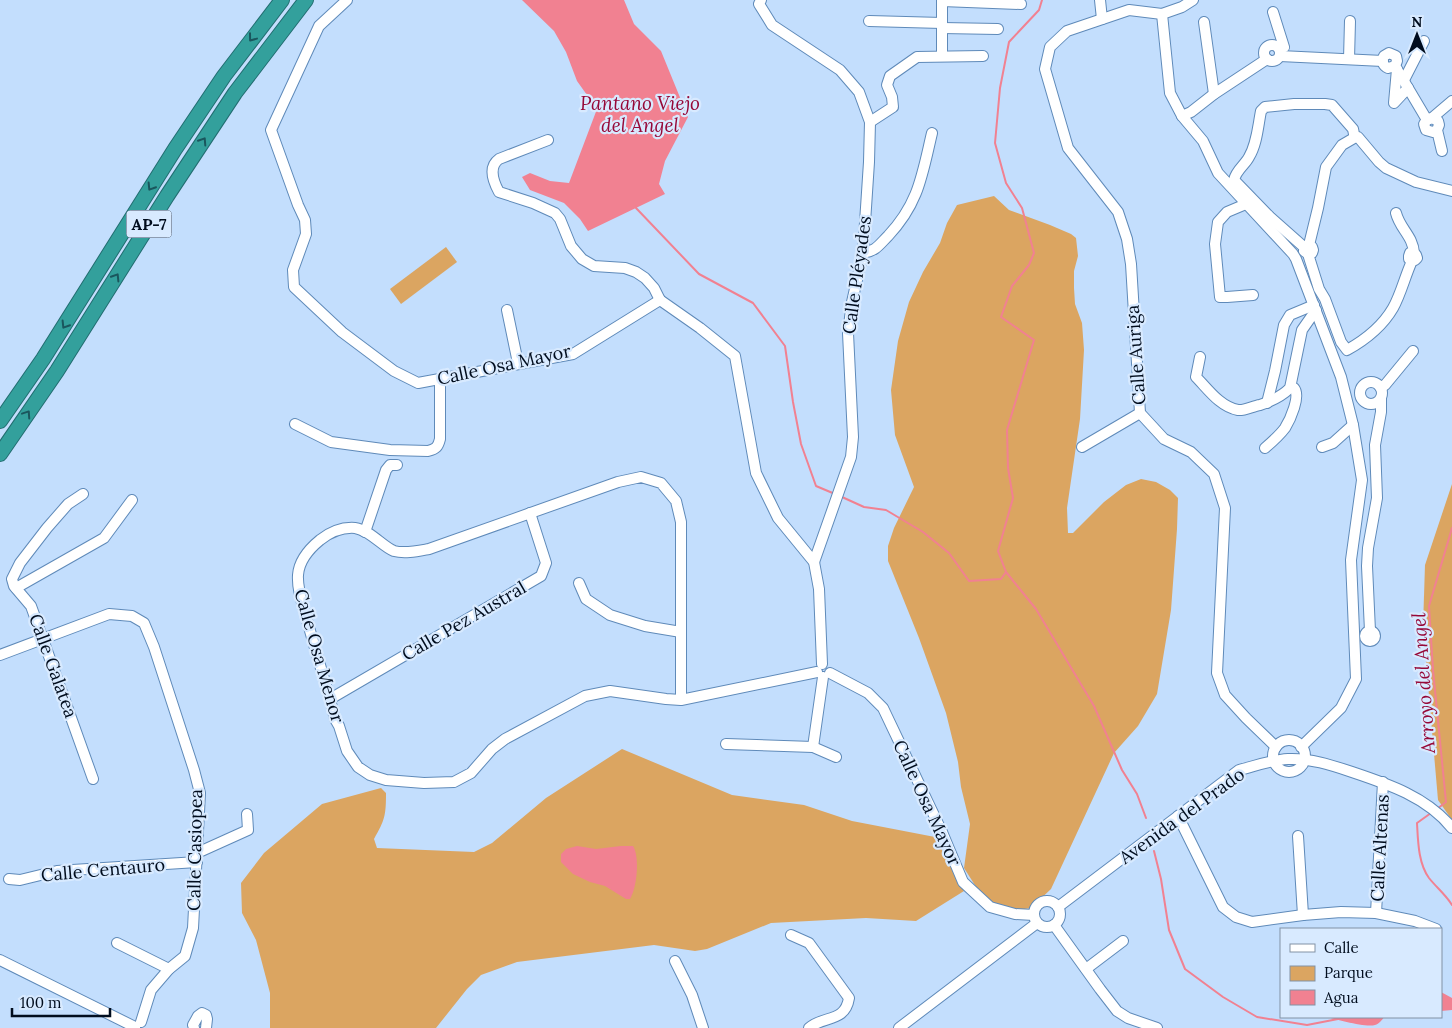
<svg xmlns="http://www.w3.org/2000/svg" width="1452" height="1028" font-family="Lora,serif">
<rect width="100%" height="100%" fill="#c3defd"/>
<g fill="#dba561">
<polygon points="994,196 1009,210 1050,225 1071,234 1076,238 1078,256 1074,271 1074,288 1075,304 1082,323 1084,350 1080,419 1067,508 1068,533 1073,533 1104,502 1126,485 1141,479 1156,482 1170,490 1178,498 1177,529 1171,610 1157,694 1138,726 1114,753 1051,889 1031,908 1018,910 996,905 980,893 964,868 970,824 961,787 958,762 946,713 919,638 888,561 888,546 894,528 914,487 895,435 891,390 898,341 909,302 923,272 940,243 947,223 957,205"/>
<polygon points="446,247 457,262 401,304 390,289"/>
<polygon points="1452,484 1452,820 1438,800 1423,627 1425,565"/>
<path d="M622,749l110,46 72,10 48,16 83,16 29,54 -48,30 -50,-3 -95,5 -64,26 -12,2 -41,-6 -137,17 -36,13 -14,14 -31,39h-166v-35l-14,-53 -14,-27 -1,-30 23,-30 58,-49 59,-16 5,5c0,22 -1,27 -12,46l3,9 97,4 18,-9 54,-45z"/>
</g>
<g fill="#f18191">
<polygon points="522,0 624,0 634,24 661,51 688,117 665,161 659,184 665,194 588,231 580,219 564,203 530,190 522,177 530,173 550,181 569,183 597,109 577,81 566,52 554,31"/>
<path d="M577,846l19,3 25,-3h12c7,11 4,42 -3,53h-4l-21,-13 -15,-4 -17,-8 -12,-12v-8l5,-5z"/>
<polygon points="1441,992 1452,998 1452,1010 1441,1011"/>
<path d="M1326,1017h58c-2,3 -5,7 -9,8 -9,3 -39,-6 -49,-8z"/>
</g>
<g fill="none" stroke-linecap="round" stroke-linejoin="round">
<g stroke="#f18191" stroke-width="2">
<polyline points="1042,0 1039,10 1009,42 1000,88 995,143 1006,183 1022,208 1034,253 1029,265 1012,286 1001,317 1034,340 1007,430 1008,468 1013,498 998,551 1006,572 1036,609 1094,706 1122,770 1137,794 1146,818"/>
<polyline points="636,206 636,208 699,274 753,303 785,346 793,402 801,444 816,486 835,494"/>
<polyline points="842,497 864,507 886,510 923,532 949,553 969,581 1001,579 1006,572"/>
<polyline points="1437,809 1446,802 1433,670 1429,606 1452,528"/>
<path d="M1431,813l-14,10c1,17 1,40 12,55 7,9 17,17 23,27"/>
<polyline points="1154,851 1161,879 1169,930 1185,969 1223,997 1257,1017 1307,1025 1338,1019"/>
</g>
<g stroke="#5f8ab9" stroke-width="12">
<g id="minor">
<polyline points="347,0 319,26 271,130 298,205 305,220 306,234 293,270 294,287 342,332 394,371 418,383 573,354 660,300 700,328 735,356 756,473 778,518 814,562 819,589 822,664"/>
<polyline points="761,0 759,4 772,25 840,70 859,92 870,122 869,162 863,253 852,302 848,333 853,437 851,457 814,562"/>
<polyline points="1100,0 1102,19"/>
<polyline points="1193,0 1182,7 1162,14 1170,93 1182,116 1203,141 1218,173 1293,254 1296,259 1341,377 1353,425 1362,480 1351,560 1356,679 1341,708 1301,747"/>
<polyline points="1273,12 1284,47 1279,49"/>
<polyline points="1162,14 1129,10 1067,31 1050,47 1045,69 1068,148 1118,212 1127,239 1131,264 1140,413 1164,439 1191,452 1214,474 1225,508 1217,673 1225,695 1246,718 1276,747"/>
<polyline points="869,21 942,23"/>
<polyline points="1204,22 1214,94"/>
<polyline points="942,28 998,29"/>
<circle cx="1272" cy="53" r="8"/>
<polyline points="942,56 942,1 1021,4"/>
<polyline points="1280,56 1383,61"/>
<polyline points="1349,59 1350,21"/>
<path d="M1395,66l-7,2c-5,-2 -7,-7 -4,-12l5,-3 7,3 1,5 -2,5 32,54"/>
<polyline points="1397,69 1394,103 1408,88"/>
<polyline points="1404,80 1424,41"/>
<polyline points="1182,116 1191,112 1214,94 1267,59"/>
<polyline points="1432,118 1452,101"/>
<polyline points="870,122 893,107 892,97 887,85 890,76 917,57 983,56"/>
<polyline points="1437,130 1433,132 1426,130 1424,124 1427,120 1432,118 1438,121 1439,125 1437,130 1442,151"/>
<polyline points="1358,137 1379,162 1386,168 1416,182 1452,191"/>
<path d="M548,140l-49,19c-11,8 -6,22 0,33l34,11 22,10 5,6 11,27 11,13 12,7 31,2 11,4 9,6 9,10 6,12"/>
<polyline points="1246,204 1227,212 1218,222 1215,244 1220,297 1227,297 1253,295"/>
<path d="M1396,213c4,16 17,23 18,40"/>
<polyline points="1309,245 1318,208 1326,167 1342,145 1354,138"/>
<path d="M1305,248l-35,-31 -36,-37c2,-10 11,-15 15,-23 8,-13 9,-31 12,-46l4,-4 29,-3h31l7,1 21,24 1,5"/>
<path d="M863,253c13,-2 16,-8 25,-17 31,-33 34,-61 44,-103"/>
<path d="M1308,254l4,-1 1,-3 -1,-3 -3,-2 -3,1 -2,5 4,3 11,35 6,10 16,43 6,8c18,-10 35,-23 46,-42 8,-14 12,-32 19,-47l3,-1 2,-2 -1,-3 -2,-2h-4l-1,3v3l3,2"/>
<polyline points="507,310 518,363"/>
<path d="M1200,357l-4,20c11,11 24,30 42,33 6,1 15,-4 22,-5 12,-4 21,-8 30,-17l12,-58 14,-20"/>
<circle cx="1371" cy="393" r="11"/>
<polyline points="1380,387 1385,385 1413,351"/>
<polyline points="1267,403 1275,371 1284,325 1290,315 1314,305"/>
<path d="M295,424l36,18 59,8 38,1c8,-2 10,-4 12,-12v-60"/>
<polyline points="1082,447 1140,413"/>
<polyline points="1322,447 1333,443 1353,425"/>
<path d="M1265,448c7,-6 14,-12 20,-20 5,-8 16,-32 9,-40h-4"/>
<polyline points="83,494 68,504 47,528 20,563 12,579 14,586 31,606 93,779"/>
<polyline points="365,532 386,470 390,465 397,465"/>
<polyline points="579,583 586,599 610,615 645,626 681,632"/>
<polyline points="16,588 104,538 132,500"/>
<circle cx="1370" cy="636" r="5"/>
<polyline points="1370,631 1367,566 1368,548 1377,498 1375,445 1381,412 1381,399"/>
<polyline points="0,655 109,614 132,616 144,623 154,647 194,770 200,793 193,928 185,956 169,969 151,990 141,1022"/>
<polyline points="830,673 868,693 883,708 942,832 963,882 990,907 1015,914 1034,915"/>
<polyline points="330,699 541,576 546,563 530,513"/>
<path d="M681,700v-178l-5,-21 -15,-18 -20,-6 -23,5 -189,67c-11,2 -24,5 -35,2 -11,-4 -24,-21 -39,-23 -13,-1 -26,5 -35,12 -11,9 -21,21 -22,35 -1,15 5,30 9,45 9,33 20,66 28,99l4,7 8,25 11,16 12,8 16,5 38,3 30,-1 17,-9 21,-24 13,-10 80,-43 25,-5 56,8 15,1 136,-28"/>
<circle cx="1289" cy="756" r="16"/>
<polyline points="726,744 813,747 836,757"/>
<polyline points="813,747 823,677"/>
<polyline points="1178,816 1223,907 1236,917 1252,922 1303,915 1341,912 1376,913 1415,921 1436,929"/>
<polyline points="1298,836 1303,915"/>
<polyline points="197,853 248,830 247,814"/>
<polyline points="9,879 20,880 57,871 197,862"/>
<circle cx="1047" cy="914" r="13"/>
<path d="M1058,907l181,-137c16,-4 32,-10 49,-11 22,-1 43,6 64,13 36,12 75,25 100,56"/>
<polyline points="1376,913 1383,782"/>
<polyline points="1054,925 1100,989 1117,1011 1128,1018 1157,1028"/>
<path d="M791,935l18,8 40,55c-4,25 -25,17 -40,30"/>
<polyline points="117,943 169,969"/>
<polyline points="0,960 135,1027"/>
<polyline points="675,961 692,995 703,1028"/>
<polyline points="1086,969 1123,941"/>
<polyline points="194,1028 193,1025 198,1016 202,1013 206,1015 207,1019 206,1028"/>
<polyline points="899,1028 1037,923"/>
</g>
</g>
<g stroke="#226d70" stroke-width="16">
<g id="highway">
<polyline points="0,421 43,359 175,149 224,76 282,0"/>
<polyline points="0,454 57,371 167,196 235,93 306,0"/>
</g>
</g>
<use href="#minor" stroke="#fff" stroke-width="10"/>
<use href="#highway" stroke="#33a09c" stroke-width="14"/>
</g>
<defs><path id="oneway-chevron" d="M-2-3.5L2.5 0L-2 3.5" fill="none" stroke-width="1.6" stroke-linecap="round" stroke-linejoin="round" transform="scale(1.25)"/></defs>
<g stroke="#1a565d">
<use href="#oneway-chevron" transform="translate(252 38) rotate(127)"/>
<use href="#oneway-chevron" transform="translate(203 141) rotate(-57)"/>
<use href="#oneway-chevron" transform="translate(151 187) rotate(122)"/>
<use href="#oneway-chevron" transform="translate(116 277) rotate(-58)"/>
<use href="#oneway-chevron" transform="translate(65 325) rotate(122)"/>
<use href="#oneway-chevron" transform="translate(27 414) rotate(-56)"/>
</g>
<g text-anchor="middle" stroke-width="4.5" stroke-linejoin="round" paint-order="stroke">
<rect fill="#d8eaff" stroke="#424f62" stroke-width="1" x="126.5" y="210.5" width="45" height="27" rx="4"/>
<g font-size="16" font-weight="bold" fill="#010d1e">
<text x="149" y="230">AP-7</text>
</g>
<g font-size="18" fill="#010d1e" stroke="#d8eaff">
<text transform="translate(857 275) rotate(-82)" y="6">Calle Pléyades</text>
<text transform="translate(1136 355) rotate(-94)" y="6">Calle Auriga</text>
<text transform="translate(504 365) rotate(-12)" y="6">Calle Osa Mayor</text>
<text transform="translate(464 621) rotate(-30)" y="6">Calle Pez Austral</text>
<text transform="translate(319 656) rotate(74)" y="6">Calle Osa Menor</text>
<text transform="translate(53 666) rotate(70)" y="6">Calle Galatea</text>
<text transform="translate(927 803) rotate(65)" y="6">Calle Osa Mayor</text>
<text transform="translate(1182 816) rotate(-36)" y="6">Avenida del Prado</text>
<text transform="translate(1380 848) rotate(-87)" y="6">Calle Altenas</text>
<text transform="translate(195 850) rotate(-89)" y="6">Calle Casiopea</text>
<text transform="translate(103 870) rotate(-5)" y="6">Calle Centauro</text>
</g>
<g font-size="19" font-style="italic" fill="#960838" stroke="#d8eaff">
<text x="640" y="110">Pantano Viejo<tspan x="640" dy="22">del Angel</tspan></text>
<text transform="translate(1423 683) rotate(-94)" y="7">Arroyo del Angel</text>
</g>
</g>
<rect x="1280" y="928" width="162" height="90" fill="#d8eaff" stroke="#8292a5"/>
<rect x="1290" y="944" width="25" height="8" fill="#ffffff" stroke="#8292a5"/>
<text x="1324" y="953" font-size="15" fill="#010d1e">Calle</text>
<rect x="1290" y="966" width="25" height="15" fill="#dba561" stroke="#8292a5"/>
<text x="1324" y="978" font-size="15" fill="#010d1e">Parque</text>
<rect x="1290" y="990" width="25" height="15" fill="#f18191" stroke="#8292a5"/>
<text x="1324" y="1003" font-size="15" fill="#010d1e">Agua</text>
<g transform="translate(1417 35)" stroke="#d8eaff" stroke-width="4" paint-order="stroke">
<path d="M0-4L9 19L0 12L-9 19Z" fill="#010d1e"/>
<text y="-8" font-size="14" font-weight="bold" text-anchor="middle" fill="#010d1e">N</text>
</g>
<path d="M12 1008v8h98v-8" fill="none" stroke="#010d1e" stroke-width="2.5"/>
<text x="20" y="1008" font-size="15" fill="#010d1e" stroke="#d8eaff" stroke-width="4" paint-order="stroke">100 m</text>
</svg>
